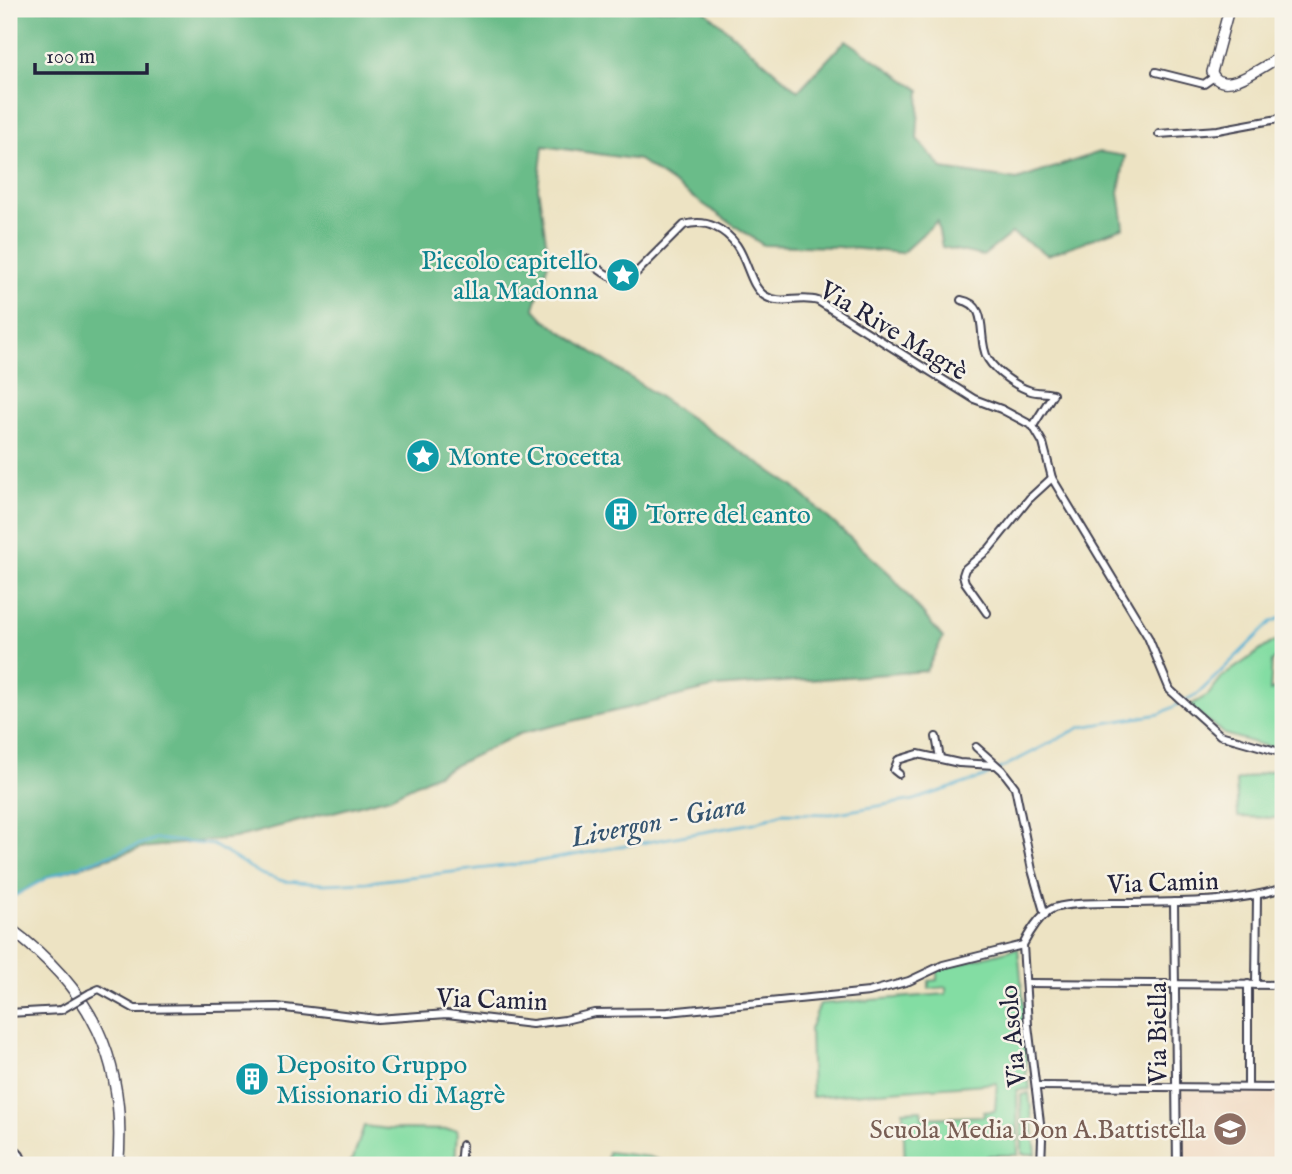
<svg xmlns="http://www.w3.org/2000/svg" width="1292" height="1174" font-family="'IM FELL English',serif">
<rect width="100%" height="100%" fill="#f7f3e8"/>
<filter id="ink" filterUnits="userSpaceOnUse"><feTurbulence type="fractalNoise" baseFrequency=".0143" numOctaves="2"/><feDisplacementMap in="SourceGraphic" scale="14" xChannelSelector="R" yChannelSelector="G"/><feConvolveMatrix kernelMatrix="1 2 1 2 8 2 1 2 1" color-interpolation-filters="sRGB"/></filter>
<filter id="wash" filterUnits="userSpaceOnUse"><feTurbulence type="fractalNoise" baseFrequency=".00686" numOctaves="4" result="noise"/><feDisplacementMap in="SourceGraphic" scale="28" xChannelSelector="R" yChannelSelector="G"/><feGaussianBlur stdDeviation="1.57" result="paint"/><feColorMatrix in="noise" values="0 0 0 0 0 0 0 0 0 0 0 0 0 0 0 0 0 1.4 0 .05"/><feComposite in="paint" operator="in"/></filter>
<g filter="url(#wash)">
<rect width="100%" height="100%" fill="#ede3c3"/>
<polygon fill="#f0d6bc" points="1184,1090 1283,1092 1283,1163 1177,1165 1178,1094"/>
<g fill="#83dda3" stroke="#52806f" stroke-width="2">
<polygon points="1274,641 1282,652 1272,662 1270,691 1283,685 1283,751 1224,734 1189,706 1208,695 1222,677"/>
<polygon points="1283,767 1283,818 1238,817 1236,781"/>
<polygon points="1018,948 1026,1027 1026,1080 1029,1081 1030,1089 1017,1090 1018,1155 990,1155 986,1157 986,1162 994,1162 994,1165 905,1165 903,1111 921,1110 922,1118 984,1116 984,1112 995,1111 997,1083 812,1097 810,1029 820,1004 946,994 946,987 929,989 929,981 937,980 937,971 939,969"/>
<polygon points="1029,1093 1036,1154 1022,1154 1021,1095"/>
<polygon points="364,1126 388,1129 457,1130 455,1165 347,1165 353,1159"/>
<polygon points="608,1152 650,1157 661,1161 713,1165 606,1165"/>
</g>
<polygon fill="#6abc89" stroke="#466f62" stroke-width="2" points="9,9 703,9 798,91 846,40 920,90 917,139 943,169 1017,180 1100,152 1125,156 1119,192 1124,227 1048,255 1012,233 983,256 942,247 937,221 902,253 838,247 763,245 639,160 543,146 538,188 549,260 534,308 546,321 794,487 890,574 943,638 926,671 716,687 519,734 390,797 235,838 141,848 50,876 9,899 9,653 13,649 9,639"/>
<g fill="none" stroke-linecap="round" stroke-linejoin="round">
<polyline stroke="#55b0d3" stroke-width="2.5" points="9,899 50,876 155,839 213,845 261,874 283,881 324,884 367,882 529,863 754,823 782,813 831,814 914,800 984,777 1081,727 1160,714 1199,693 1271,622 1283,617"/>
</g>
</g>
<g filter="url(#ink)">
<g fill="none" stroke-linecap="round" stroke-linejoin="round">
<g stroke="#403f4f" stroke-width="10">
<g id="minor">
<polyline points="1156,72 1204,84 1214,77"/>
<polyline points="1159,134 1218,130 1283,118"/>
<path d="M587,259c14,13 25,23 45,18l52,-52c11,-3 21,-3 31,2 35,16 29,55 50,69 16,10 34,-1 53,5l156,98 27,10 32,17 10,17 9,35 96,159 22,53 50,45 63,18"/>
<path d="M961,300c30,5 15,40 27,59 8,13 29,28 43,32 7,2 15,1 22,3l-20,32"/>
<polyline points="987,613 965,582 963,575 965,569 989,549 1029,499 1052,478"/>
<polyline points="936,737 940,758"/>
<polyline points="976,747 1002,770 1015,787 1032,870 1045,915"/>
<polyline points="899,774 894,770 898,760 918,754 959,763 995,765"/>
<polyline points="1174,902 1177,1165"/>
<polyline points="1023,945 1028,1025 1042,1139 1041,1165"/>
<polyline points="1026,983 1283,985"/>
<polyline points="1256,985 1257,896"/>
<path d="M90,993l9,-4 36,20 142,-2 100,12 70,-5 85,10 33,-4 29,-7 74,-1 201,-20 40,-11 34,-16 80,-20c6,-12 18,-32 31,-37 19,-6 50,-5 70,-5 53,-1 108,1 159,-15"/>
<polyline points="9,1013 61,1010"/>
<polyline points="1036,1086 1283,1088"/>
<polyline points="1248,1086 1248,984"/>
<polyline points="9,1143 20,1155 25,1165"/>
<polyline points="460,1165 462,1145"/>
<polyline points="597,1165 598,1165"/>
</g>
</g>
<g stroke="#403f4f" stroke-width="12">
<path id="secondary" d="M1229,9l-17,63c10,28 55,-9 71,-17"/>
</g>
<g stroke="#403f4f" stroke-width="13">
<path id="trunk" d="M9,928c83,61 118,133 109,237"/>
</g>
<use href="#minor" stroke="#fff" stroke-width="6"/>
<use href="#secondary" stroke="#fff" stroke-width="9"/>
<use href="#trunk" stroke="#fff" stroke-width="10"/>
<g stroke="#403f4f" stroke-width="10" stroke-linecap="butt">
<polyline id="minor-bridge" points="61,1010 90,993"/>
</g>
<use href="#minor-bridge" stroke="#fff" stroke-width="6"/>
</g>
</g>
<defs>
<g id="sight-disc" transform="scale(1.75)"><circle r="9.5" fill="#0f9aa8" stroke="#f7f3e8"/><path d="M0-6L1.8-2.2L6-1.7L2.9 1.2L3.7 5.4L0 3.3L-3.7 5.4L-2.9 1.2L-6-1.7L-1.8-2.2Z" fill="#fff"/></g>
<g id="building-disc" transform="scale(1.75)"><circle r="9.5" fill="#0f9aa8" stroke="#f7f3e8"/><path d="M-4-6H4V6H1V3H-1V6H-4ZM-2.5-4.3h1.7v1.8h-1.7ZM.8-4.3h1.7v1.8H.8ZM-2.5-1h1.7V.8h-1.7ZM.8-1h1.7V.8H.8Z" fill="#fff"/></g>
<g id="school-disc" transform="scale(1.75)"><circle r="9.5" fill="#8d6e63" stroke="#f7f3e8"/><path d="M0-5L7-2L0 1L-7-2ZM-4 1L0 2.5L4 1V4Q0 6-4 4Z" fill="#fff"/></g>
</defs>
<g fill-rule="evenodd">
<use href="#sight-disc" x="623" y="275"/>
<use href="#sight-disc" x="423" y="456"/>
<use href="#building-disc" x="621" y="514"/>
<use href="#building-disc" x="252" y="1079"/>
<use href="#school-disc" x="1230" y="1129"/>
</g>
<g text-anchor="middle" stroke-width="5" stroke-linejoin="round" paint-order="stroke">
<g font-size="26" fill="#0d838f" stroke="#f7f3e8" text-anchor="start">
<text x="598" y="269" text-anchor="end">Piccolo capitello<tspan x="598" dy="30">alla Madonna</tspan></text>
<text x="448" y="465">Monte Crocetta</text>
<text x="646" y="523">Torre del canto</text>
<text x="276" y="1073">Deposito Gruppo<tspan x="276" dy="30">Missionario di Magrè</tspan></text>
</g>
<g font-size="26" fill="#22223b" stroke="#f7f3e8">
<text transform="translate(894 330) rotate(31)" y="9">Via Rive Magrè</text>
<text transform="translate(1163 882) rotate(-2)" y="9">Via Camin</text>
<text transform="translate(492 999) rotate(2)" y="9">Via Camin</text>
<text transform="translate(1157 1033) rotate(-90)" y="9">Via Biella</text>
<text transform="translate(1012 1036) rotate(-95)" y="9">Via Asolo</text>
</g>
<g font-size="26" fill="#785e54" stroke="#f7f3e8" text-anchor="end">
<text x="1206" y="1138">Scuola Media Don A.Battistella</text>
</g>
<g font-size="28" font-style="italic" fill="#345470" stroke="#f7f3e8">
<text transform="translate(658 820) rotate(-11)" y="10">Livergon - Giara</text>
</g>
</g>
<rect width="1292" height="1174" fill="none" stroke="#f7f3e8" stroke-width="35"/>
<path d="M35 63v10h112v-10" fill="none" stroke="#22223b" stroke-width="3.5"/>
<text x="46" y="63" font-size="21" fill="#22223b" stroke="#f7f3e8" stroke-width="5" paint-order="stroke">100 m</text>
</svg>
